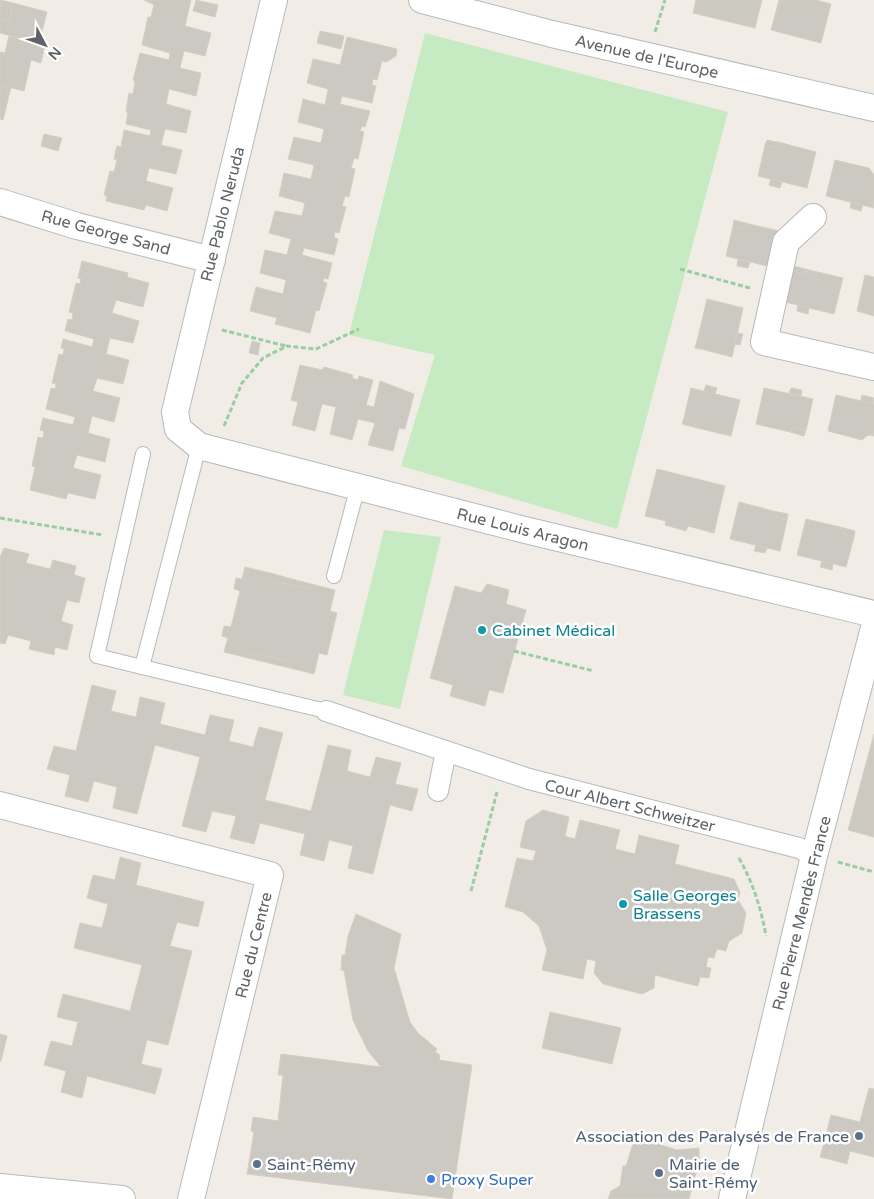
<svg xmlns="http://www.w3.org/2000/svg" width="874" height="1199" font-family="'Varela Round',sans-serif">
<rect width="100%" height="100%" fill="#f1ede6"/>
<g fill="#c6eac1">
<polygon points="425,33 728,112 617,529 401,466 435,355 349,335"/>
<polygon points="384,530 441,537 400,709 343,695"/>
</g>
<g fill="#ccc8c2" stroke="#d6cec4">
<polygon points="0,0 13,3 9,21 0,18"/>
<polygon points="144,0 191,0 185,26 211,33 205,56 184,51 181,63 180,68 201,73 196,96 169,89 166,104 191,111 186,133 165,129 161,145 182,150 176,174 149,168 146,181 173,188 167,211 146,205 144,210 106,201 107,196 104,195 110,171 114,172 117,160 114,159 117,146 121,147 124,130 150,136 151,130 126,124 128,112 126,112 129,93 133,94 135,81 133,80 140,53 169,60 170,53 142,45 148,17 151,17 154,5"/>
<polygon points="196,0 218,5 215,17 193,11"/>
<polygon points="696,0 762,0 755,28 693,13"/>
<polygon points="779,0 816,0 831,4 821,43 771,30"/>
<polygon points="13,3 47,12 39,43 0,33 0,18 9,21"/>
<polygon points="320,31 344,36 341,49 317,43"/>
<polygon points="9,36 45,45 41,63 31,60 24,91 0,85 0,52 5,53"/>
<polygon points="347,37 397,49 396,56 386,62 382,61 377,80 373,79 372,85 376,86 372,103 342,96 340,104 370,111 365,127 362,126 360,131 364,132 358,159 354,158 351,168 355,169 349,197 345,196 342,206 346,207 339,233 335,232 334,237 338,239 334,255 304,248 302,255 332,263 328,279 324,278 323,282 327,283 319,311 316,310 310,333 275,324 277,318 250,311 256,287 283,294 286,280 260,273 265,250 287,255 291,239 269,233 275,211 302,216 305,203 279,196 284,173 311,179 314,165 288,159 294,137 321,143 324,129 298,122 303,99 325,105 326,100 328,89 307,83 313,59 340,65"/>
<polygon points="0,85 11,87 3,120 0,119"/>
<polygon points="44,134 62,138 58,151 41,146"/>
<polygon points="767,140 782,143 775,148 765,145"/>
<polygon points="782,143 816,152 807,188 758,176 765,145 775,148"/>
<polygon points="835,160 869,168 874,175 874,208 826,196"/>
<polygon points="771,179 782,182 780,188 769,185"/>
<polygon points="851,202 863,205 861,211 850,208"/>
<polygon points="734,220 749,224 743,228 733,226"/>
<polygon points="749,224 784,232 775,268 726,256 733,226 743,228"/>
<polygon points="738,259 750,262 748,268 737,266"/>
<polygon points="82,261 128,273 127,277 149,283 143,307 116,300 112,313 139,321 133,343 110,338 106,354 129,360 123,384 97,378 93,391 120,398 114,422 92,416 89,429 88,433 110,439 105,462 77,455 73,468 101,475 95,499 68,493 66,499 30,490 35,467 32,466 38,437 43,438 44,431 40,430 43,418 73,425 75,417 46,409 51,388 55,389 56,384 52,383 59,354 63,355 64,349 61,348 63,339 92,347 94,339 65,331 68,319 72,320 73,313 69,312 76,283 80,284 81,279 78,278"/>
<polygon points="794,266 809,270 802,274 793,271"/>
<polygon points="809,270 843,278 834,314 785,302 793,271 802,274"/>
<polygon points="865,275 874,277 874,316 857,311"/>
<polygon points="707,299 743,308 732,357 701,349 703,340 699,333"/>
<polygon points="798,305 809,308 808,314 797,311"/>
<polygon points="699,333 703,340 701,349 695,348"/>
<polygon points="737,333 743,334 740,345 734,344"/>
<polygon points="252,341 260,343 258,355 249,353"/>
<polygon points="300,365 322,370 324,367 353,375 352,378 358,380 359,376 373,380 366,405 374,407 380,381 414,394 405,429 399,428 393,451 368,445 375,423 358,419 352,440 330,434 336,407 322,404 315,431 292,425 298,402 291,400"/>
<polygon points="706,385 717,388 715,394 704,391"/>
<polygon points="691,388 740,400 731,436 697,428 693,421 684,418"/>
<polygon points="764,388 813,399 806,430 796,428 790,432 756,424"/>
<polygon points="791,388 802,390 801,396 789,393"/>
<polygon points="836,395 874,404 874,436 868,435 862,440 828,431"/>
<polygon points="862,395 874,398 873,404 861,401"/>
<polygon points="684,418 693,421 697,428 682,424"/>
<polygon points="796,428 806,430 804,436 790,432"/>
<polygon points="657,469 725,486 714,533 688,526 686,531 665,525 666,521 645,516"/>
<polygon points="739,502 773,511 778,518 787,520 780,551 730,539"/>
<polygon points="773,511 788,514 787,520 778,518"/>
<polygon points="806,519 840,527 844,534 854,537 846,567 797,555"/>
<polygon points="840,527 855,531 854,537 844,534"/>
<polygon points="756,545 767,548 765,553 754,551"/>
<polygon points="4,548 29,554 26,563 50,569 53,560 76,566 74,575 85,578 79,603 67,600 61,621 73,625 67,650 55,647 54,655 29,649 31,641 8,635 5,644 0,643 0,557"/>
<polygon points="822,561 833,564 832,570 820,567"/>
<polygon points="245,567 270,573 268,580 310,589 311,584 335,590 330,611 337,613 327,655 319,653 314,674 290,668 292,662 250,652 248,658 224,652 228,638 222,636 224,626 231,627 240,591 234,589 236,578 242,579"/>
<polygon points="270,573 311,584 310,589 268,580"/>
<polygon points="487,584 509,590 506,604 526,610 503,693 489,690 485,706 450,696 453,685 430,678 455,586 481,593"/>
<polygon points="250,652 292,662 290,668 248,658"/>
<polygon points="92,685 116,691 111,711 136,717 140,697 165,703 160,724 205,735 210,715 234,720 229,741 253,747 259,727 283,733 265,800 311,811 328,745 351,750 347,771 370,777 376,757 401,763 395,784 418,789 412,811 390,805 373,874 348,868 353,846 329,840 324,861 300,855 305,834 260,823 254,844 230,838 236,816 212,811 206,832 182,826 200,757 155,745 137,814 113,808 117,787 94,781 88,802 65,796 70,775 47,769 54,746 76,751"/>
<polygon points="874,734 874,837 848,830"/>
<polygon points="543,810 569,817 565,836 575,839 580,820 620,830 615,849 635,854 639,835 679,845 675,864 734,879 740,892 738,900 746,913 742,933 729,941 726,951 717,949 714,958 708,957 706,967 711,968 709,978 700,977 698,986 677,981 669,967 655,975 654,988 642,994 603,984 594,973 596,961 587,959 583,979 542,970 547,950 539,926 523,912 505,907 517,858 533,861 536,851 520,847 526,821"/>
<polygon points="120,857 141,863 136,885 204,902 198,927 177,922 170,946 192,951 168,1045 147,1040 141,1064 162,1069 155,1094 87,1076 82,1098 61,1092 66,1071 44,1065 51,1041 72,1046 78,1022 57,1017 63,994 130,1011 142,965 74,948 80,923 102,928 108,904 87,898 93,875 115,880"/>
<polygon points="356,914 401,934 394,968 410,1022 418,1033 437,1049 435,1052 440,1055 439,1060 472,1065 452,1199 247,1174 254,1132 251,1131 253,1117 278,1121 283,1075 278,1075 281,1054 381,1067 368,1051 353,1020 344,971 341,970 342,955 345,955 348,936"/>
<polygon points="669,967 677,981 655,975"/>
<polygon points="550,1012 621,1028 612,1064 542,1048"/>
<polygon points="0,1034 7,1036 1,1061 0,1061"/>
<polygon points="869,1088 874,1089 874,1157 850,1151 847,1164 829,1159 833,1145 824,1143 831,1115 860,1122"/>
<polygon points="635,1137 677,1150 699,1148 699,1161 689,1199 608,1199 611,1191 620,1186 623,1166 626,1166"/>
<polygon points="824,1143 833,1145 829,1159 820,1157"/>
</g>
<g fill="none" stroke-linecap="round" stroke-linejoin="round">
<g stroke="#b6babd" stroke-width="16">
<g id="service">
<polyline points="199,446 142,667 326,711"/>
<polyline points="334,576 358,486"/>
<polyline points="142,667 97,656 143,454"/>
</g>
</g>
<g stroke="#b6babd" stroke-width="22">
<g id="pedestrian">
<polyline points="326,711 529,779 799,848 814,856"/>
<polyline points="438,791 446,751"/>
</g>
</g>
<g stroke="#b6babd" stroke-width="28">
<g id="minor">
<polyline points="274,0 175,412 178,429 199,446 521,529 874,614"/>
<polyline points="422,0 552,34 874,108"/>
<polyline points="0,202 77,226 212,260"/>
<polyline points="813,217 786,242 764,342 874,367"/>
<polyline points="0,805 270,875 191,1199"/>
<polyline points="0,1187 122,1199"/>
<polyline points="732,1199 814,856 874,628"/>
</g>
</g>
<g stroke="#9bcda4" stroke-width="3" stroke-dasharray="5 2.5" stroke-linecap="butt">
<polyline points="655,32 665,0"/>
<polyline points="680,269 750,288"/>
<polyline points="222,330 286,346"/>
<polyline points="224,426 242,383 263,358 287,346 316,349 359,329"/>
<polyline points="0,518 103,535"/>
<polyline points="514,651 594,671"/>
<path d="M739,858c14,25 22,50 27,78"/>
<polyline points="838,862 874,872"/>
<polyline points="471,891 497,792"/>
</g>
<use href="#service" stroke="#fff" stroke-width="14"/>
<use href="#pedestrian" stroke="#fff" stroke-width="20"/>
<use href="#minor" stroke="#fff" stroke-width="26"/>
</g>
<g fill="#0f9aa8" stroke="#fff" stroke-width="2">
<circle cx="482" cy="630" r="5"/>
<circle cx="623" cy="904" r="5"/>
</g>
<g fill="#5c6f8a" stroke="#fff" stroke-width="2">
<circle cx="859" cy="1136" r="5"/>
<circle cx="257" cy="1164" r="5"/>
<circle cx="659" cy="1173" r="5"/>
</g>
<circle fill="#3f7fe0" stroke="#fff" stroke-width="2" cx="431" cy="1179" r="5"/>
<g text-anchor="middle" stroke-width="5" stroke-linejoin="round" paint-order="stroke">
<g font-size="16" fill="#5d6367" stroke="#fff">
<text transform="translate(647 56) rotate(13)" y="6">Avenue de l'Europe</text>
<text transform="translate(222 214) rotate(-76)" y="6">Rue Pablo Neruda</text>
<text transform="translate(106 232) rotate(15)" y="6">Rue George Sand</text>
<text transform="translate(523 529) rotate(14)" y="6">Rue Louis Aragon</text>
<text transform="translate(630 805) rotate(14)" y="6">Cour Albert Schweitzer</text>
<text transform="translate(801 913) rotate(-76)" y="6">Rue Pierre Mendès France</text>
<text transform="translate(253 945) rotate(-76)" y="6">Rue du Centre</text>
</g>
<g font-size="16" fill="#0d838f" stroke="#fff" text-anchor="start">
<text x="492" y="636">Cabinet Médical</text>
<text x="633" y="901">Salle Georges<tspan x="633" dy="18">Brassens</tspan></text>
</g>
<g font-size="16" fill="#4e5e75" stroke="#fff" text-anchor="start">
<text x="849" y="1142" text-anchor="end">Association des Paralysés de France</text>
<text x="267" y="1170">Saint-Rémy</text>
<text x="669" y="1170">Mairie de<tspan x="669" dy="18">Saint-Rémy</tspan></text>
</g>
<g font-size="16" fill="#366cbe" stroke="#fff" text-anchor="start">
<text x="441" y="1185">Proxy Super</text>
</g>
</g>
<g transform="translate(45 45) rotate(131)" stroke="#ffffff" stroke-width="4" paint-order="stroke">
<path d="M0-4L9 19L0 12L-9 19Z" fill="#5d6367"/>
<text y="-8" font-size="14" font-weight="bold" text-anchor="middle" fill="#5d6367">N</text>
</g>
</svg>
